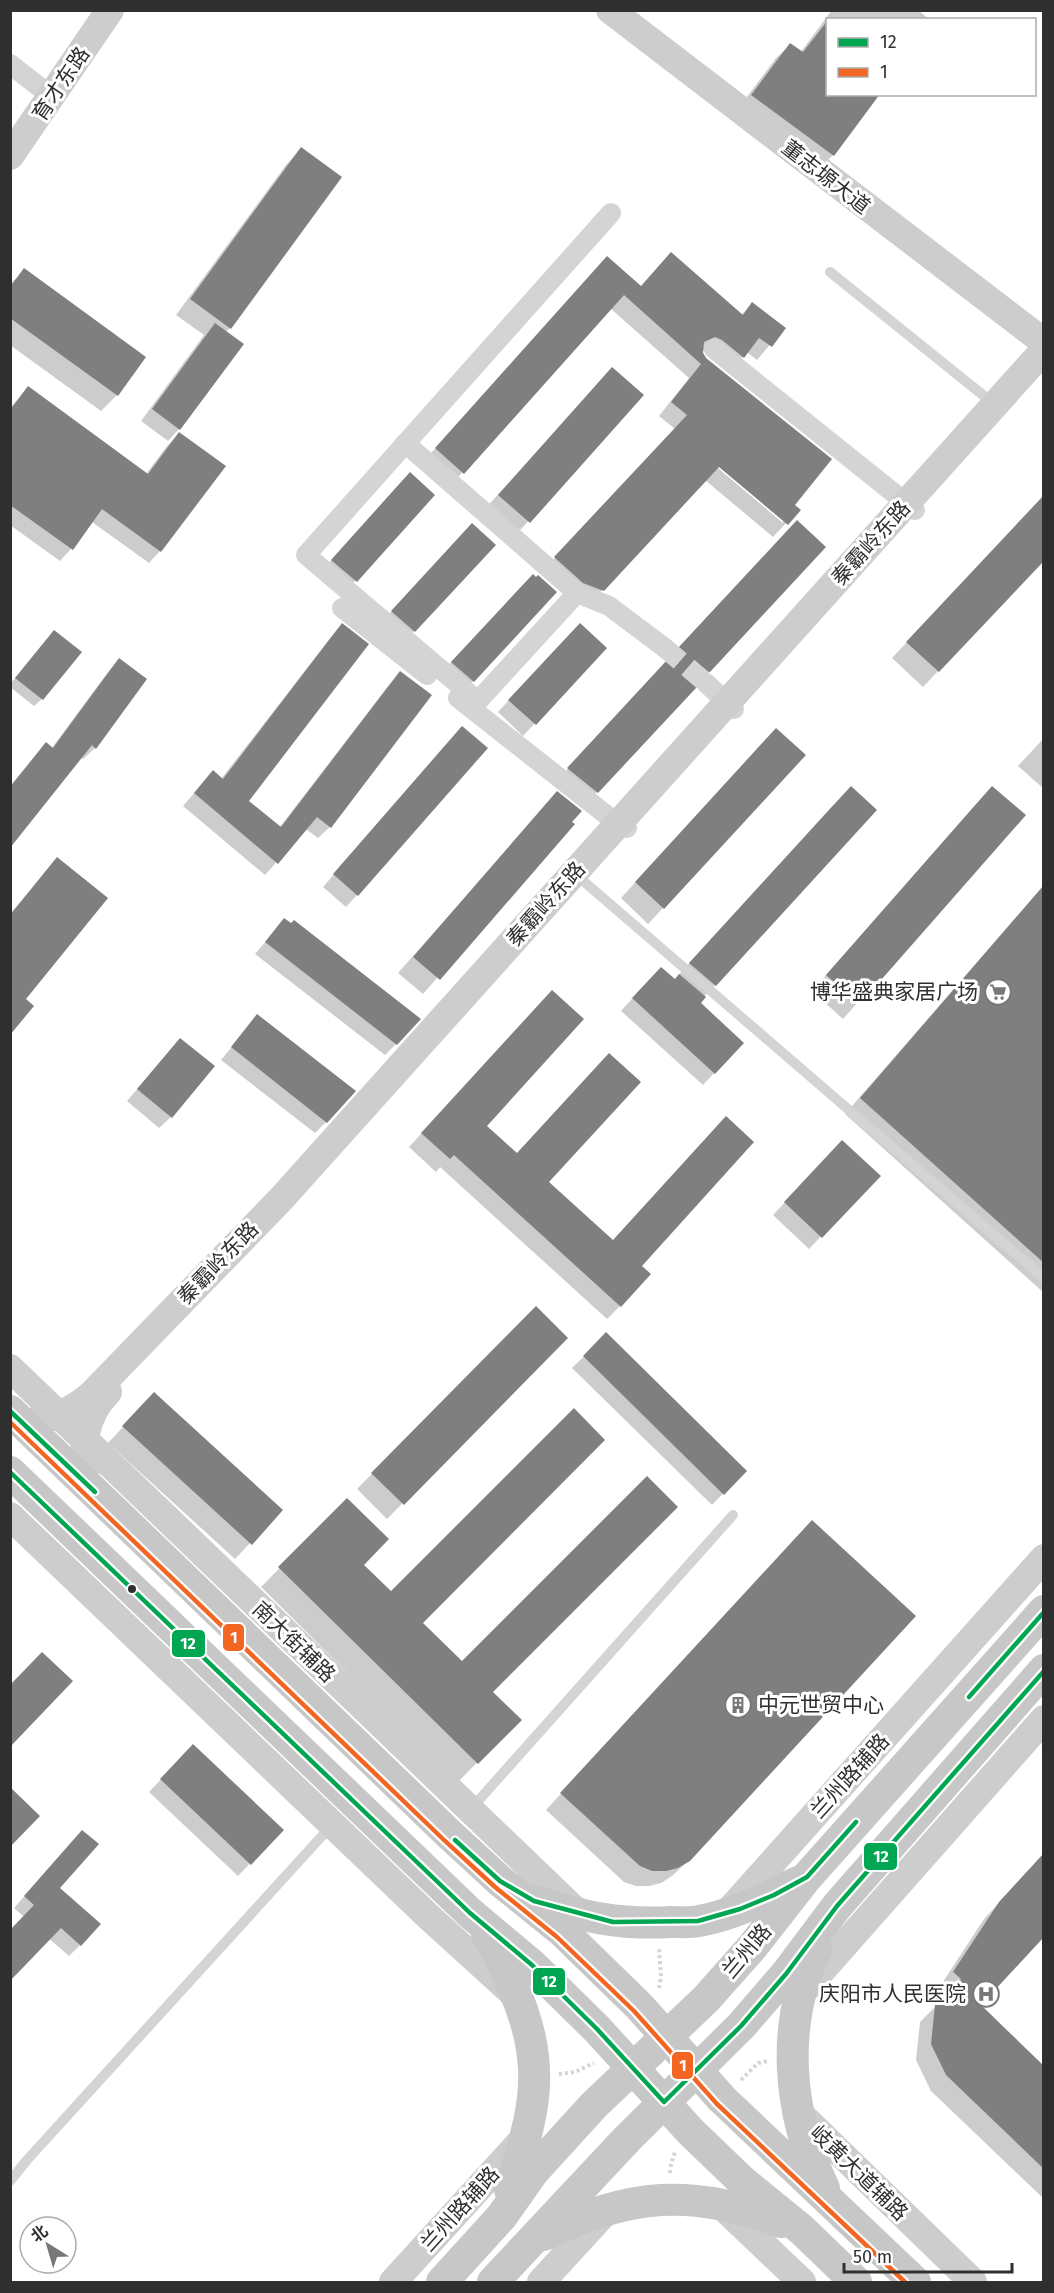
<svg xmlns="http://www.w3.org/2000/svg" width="1054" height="2293" font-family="'Fira Sans','Noto Sans SC',sans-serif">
<rect width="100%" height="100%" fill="#fff"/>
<g fill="#0003" fill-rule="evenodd">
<polygon points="832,10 918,10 930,20 828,20 828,94 833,155 819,169 738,109 776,58 790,45 800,53"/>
<polygon points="301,149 230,328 225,333 179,429 168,441 141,421 204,335 176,315 286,165"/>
<path d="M607,258l33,29 101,28 11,-11 32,24 -27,32 -10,-8 -17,18 -29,-21 92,156 5,5 -25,27 -68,-57 -116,124 -47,-32 133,-143 -16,-13 30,-38 -79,-70 -160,178 -27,-24zM714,461l69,58v4l-71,-60z"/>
<polygon points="25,270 144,357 117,395 101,411 10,345 10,284"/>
<polygon points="612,369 642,395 513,538 483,511"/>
<polygon points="28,388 146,474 167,446 179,434 160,551 149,563 92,522 71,549 60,561 10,525 10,408"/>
<polygon points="398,486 433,495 344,593 320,573"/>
<polygon points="1044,496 1044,559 923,687 892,658"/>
<polygon points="461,537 414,631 402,642 380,624"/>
<polygon points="782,537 709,671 582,808 553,785"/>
<polygon points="521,587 473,681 461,692 440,674"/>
<polygon points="342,625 247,801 279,828 389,685 400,673 330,827 318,838 306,829 265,875 183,806 202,784 221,779 331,637"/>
<polygon points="54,632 42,699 34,706 10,687 10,684"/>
<polygon points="568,636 605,648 523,736 498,712"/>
<polygon points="119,660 95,748 83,759 80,757 10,845 10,786 46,744 51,749 108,672"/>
<polygon points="1044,738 1044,789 1018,766"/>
<polygon points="451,739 357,895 346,907 323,887"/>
<polygon points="761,745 663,908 648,924 621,898"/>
<polygon points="557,793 573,824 423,994 398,973"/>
<polygon points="835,803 715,985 698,1003 742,1043 703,1085 621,1011 649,980 674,980"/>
<polygon points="977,803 1024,815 843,1019 812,991"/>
<polygon points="58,859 24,1000 10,1032 10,914"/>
<polygon points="1044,885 1044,1293 845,1114"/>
<polygon points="284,920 396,1044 385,1055 255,954"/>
<polygon points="539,1006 485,1126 639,1266 620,1306 607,1319 440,1167 436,1172 409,1147"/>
<polygon points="257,1016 326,1122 315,1133 221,1060"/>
<polygon points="180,1040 171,1117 159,1128 127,1101"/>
<polygon points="831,1153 879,1176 809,1249 773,1215"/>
<polygon points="536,1308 566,1338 387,1519 357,1489"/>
<polygon points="606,1335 745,1471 712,1505 572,1368"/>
<polygon points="139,1410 281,1510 235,1559 108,1443"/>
<polygon points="347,1500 362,1565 519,1720 458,1782 261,1587"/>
<polygon points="796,1538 689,1860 672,1876 661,1883 649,1886 636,1886 624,1882 546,1810"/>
<polygon points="181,1758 282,1830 238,1876 149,1792"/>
<polygon points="71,1843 58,1888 80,1945 69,1956 14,1908"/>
<polygon points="1044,1854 979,2005 1044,2068 1044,2199 931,2091 916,2060 920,2022 947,1995 939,1988 984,1919"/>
</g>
<g fill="#7f7f7f">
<polygon points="828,20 828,94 880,94 834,156 751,95 790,43 803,52"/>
<polygon points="301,147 342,177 231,329 190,299"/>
<polygon points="671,252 743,315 752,302 786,328 772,347 759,338 744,358 722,340 715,337 704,342 703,353 706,358 832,459 795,505 801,510 788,525 719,467 604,591 583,583 554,557 687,415 671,402 701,364 624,295 464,474 435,448 607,256 641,286"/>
<polygon points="24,268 146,357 118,396 10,318 10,287"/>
<polygon points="215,323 244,344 180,430 152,409"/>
<polygon points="612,367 644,395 530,523 498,495"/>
<polygon points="28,386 148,474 179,432 226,466 161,552 102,509 73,550 10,505 10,410"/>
<polygon points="410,472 435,495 357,582 331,560"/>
<polygon points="1044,495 1044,561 939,672 906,642"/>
<polygon points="797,520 826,547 710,672 703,671 697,675 694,681 696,688 598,793 567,768 668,659 674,656 677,649"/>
<polygon points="472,523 496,545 415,632 391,611"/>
<polygon points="533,574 536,577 538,575 557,592 474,682 451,662"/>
<polygon points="342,623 369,644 249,801 281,827 400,671 432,695 331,828 317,817 278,864 194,793 213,770 223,779"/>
<polygon points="580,623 607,648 536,725 508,700"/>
<polygon points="54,630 82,652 43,700 15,678"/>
<polygon points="119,658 147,679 96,749 92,745 10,848 10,787 46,742 53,748"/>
<polygon points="462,726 488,748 358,896 333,874"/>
<polygon points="776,728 806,755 664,909 635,882"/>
<polygon points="851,786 877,810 716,986 689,963"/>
<polygon points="992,786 1026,815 860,1004 826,975"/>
<polygon points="557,791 582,811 572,822 575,824 440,980 413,957"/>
<polygon points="57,857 108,898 26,999 34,1006 10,1035 10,915"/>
<polygon points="1044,885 1044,1263 860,1098"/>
<polygon points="284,918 291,923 294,920 421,1019 397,1045 265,942"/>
<polygon points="661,967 675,979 679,974 706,997 701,1003 744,1043 715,1074 632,998"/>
<polygon points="552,990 584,1019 487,1126 517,1153 609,1053 641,1082 549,1182 613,1240 726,1116 754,1142 642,1266 651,1274 621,1307 454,1155 450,1159 421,1133"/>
<polygon points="257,1014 356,1091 327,1123 231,1047"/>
<polygon points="180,1038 215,1066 172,1118 137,1089"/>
<polygon points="842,1140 881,1176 822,1238 784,1202"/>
<polygon points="536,1306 568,1338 404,1505 371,1473"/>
<polygon points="606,1332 747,1471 724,1495 583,1356"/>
<polygon points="154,1392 283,1510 252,1545 122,1426"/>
<polygon points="574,1408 605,1440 423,1623 462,1661 647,1476 678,1507 493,1692 522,1720 478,1764 278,1567 347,1498 389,1539 364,1565 391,1591"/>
<polygon points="812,1520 916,1616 690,1861 678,1868 666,1871 652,1871 640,1866 560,1793"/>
<polygon points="42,1652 73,1681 10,1747 10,1685"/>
<polygon points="193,1744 284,1830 251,1865 160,1779"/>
<polygon points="10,1787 40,1816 10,1847"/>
<polygon points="82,1830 99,1844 60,1888 101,1924 81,1946 61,1928 10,1981 10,1930 34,1905 24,1896"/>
<polygon points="1044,1853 1044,1937 981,2005 1044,2066 1044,2169 946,2075 931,2044 935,2005 961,1979 953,1972 999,1902"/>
</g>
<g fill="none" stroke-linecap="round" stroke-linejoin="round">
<polyline stroke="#d5d5d5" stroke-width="20" stroke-dasharray="20 10" stroke-linecap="butt" points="665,648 706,683"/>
<g stroke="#d4d4d4" stroke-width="4" stroke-dasharray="3 3" stroke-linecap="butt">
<polyline points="659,1988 661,1977 659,1948"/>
<polyline points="559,2074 575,2072 594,2063"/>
<polyline points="741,2080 758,2063 768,2061"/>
<polyline points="670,2173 671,2164 675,2152"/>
</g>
<g stroke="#d4d4d4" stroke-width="10">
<polyline points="830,272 994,404"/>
<polyline points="574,873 1044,1278"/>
<polyline points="470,1810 733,1515"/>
<polyline points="10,2181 27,2160 332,1825"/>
</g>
<g stroke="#d4d4d4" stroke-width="20">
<polyline points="10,64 42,89"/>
<polyline points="714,349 915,510"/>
<polyline points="405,443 577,593 609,606 665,648"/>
<polyline points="577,593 478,701 306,555 611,213"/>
<polyline points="342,608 427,675"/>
<polyline points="706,683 734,709"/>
<polyline points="458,698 618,824 627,828"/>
</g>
<g stroke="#cdcdcd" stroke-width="28">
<polyline points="610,10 1044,342"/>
<polyline points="10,156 110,10"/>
<polyline points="10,1368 579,1914"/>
<path d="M23,1423c27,-3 47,-10 68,-28l190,-196 763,-849"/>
<path d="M86,1484c-4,-35 -4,-66 22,-92"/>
<polyline points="10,1516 430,1918 517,1997"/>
<polyline points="728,1912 1044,1558"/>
<polyline points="801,1994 1044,1719"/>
<polyline points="798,2112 973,2282"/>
<polyline points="719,2203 802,2282"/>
<polyline points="393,2282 526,2136"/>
<polyline points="541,2282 608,2209"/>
</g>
<g stroke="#c7c7c7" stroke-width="32">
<polyline points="10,1411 449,1834 500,1881 562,1931 639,2006 722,2099 915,2282"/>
<polyline points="10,1472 470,1913 532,1965 597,2029 691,2132 742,2181 802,2230 856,2282"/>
<path d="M534,1901c50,16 85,24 137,21 9,0 19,1 28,-1 34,-6 68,-23 99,-39"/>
<path d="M487,1935c11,15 18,33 25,49 36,84 23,124 -2,206"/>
<path d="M816,1950c-36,76 -28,164 8,238"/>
<path d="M544,2235c84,-42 149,-47 237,-13"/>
<polyline points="442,2282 502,2216 533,2172 594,2105 706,1999 753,1946 807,1877 1044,1611"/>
<polyline points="493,2282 627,2139 741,2026 786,1974 837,1906 1044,1670"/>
</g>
<g stroke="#fff" stroke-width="9">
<g id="bus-1">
<polyline points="10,1411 95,1492"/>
<polyline points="10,1472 470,1913 532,1965 597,2029 664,2102 741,2026 786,1974 837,1906 1044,1671"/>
<polyline points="969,1697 1044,1612"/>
<polyline points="455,1840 500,1881 534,1901 613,1922 698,1921 740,1909 774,1895 807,1877 856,1822"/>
</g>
</g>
<g stroke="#fff" stroke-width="9">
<polyline id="bus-2" points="10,1422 444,1840 495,1887 557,1937 634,2011 717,2104 905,2282"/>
</g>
<use href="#bus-1" stroke="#00a651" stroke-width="4.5"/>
<use href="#bus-2" stroke="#f26522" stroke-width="4.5"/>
</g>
<defs>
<g id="supermarket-ring" transform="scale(1.35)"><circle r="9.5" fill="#fff" stroke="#787878" stroke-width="1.5"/><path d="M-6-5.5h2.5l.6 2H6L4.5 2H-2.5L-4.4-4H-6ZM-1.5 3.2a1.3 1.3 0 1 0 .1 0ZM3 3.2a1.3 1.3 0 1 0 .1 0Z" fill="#787878"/></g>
<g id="building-ring" transform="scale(1.35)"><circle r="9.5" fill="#fff" stroke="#787878" stroke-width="1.5"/><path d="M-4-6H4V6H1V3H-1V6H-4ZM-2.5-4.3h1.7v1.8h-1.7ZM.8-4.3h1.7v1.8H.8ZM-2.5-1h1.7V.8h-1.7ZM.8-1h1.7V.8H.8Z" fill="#787878"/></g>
<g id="hospital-ring" transform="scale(1.35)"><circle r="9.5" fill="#fff" stroke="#787878" stroke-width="1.5"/><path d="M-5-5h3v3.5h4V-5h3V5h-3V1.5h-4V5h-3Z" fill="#787878"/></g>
</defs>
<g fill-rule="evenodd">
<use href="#supermarket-ring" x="998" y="992"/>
<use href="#building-ring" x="738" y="1705"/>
<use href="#hospital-ring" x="986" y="1994"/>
</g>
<circle fill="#2f2f2f" stroke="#fff" stroke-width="2" cx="132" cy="1589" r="5"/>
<g text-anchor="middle" stroke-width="6" stroke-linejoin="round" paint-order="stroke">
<g font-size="21" fill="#2f2f2f" stroke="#fff">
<text transform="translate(61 84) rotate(-56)" y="7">育才东路</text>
<text transform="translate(826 177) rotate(38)" y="7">董志塬大道</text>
<text transform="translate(871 543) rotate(-48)" y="7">秦霸岭东路</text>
<text transform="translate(546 904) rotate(-48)" y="7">秦霸岭东路</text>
<text transform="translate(218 1263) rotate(-46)" y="7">秦霸岭东路</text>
<text transform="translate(294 1642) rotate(44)" y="7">南大街辅路</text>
<text transform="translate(850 1776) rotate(-48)" y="7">兰州路辅路</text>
<text transform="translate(747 1951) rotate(-50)" y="7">兰州路</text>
<text transform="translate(859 2173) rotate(44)" y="7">岐黄大道辅路</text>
<text transform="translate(460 2209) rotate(-48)" y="7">兰州路辅路</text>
</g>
<g font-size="21" fill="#2f2f2f" stroke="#fff" text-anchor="end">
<text x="978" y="999">博华盛典家居广场</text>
<text x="758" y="1712" text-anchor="start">中元世贸中心</text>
<text x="966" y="2001">庆阳市人民医院</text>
</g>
</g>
<g stroke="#fff" stroke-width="2">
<rect x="222" y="1623" width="23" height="29" rx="6" fill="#f26522"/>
<rect x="171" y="1629" width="35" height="29" rx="6" fill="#00a651"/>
<rect x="863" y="1842" width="35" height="29" rx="6" fill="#00a651"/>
<rect x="532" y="1967" width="34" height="29" rx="6" fill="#00a651"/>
<rect x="671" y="2051" width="23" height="29" rx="6" fill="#f26522"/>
</g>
<g font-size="16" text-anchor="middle" font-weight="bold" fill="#fff">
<text x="234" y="1643">1</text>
<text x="188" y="1649">12</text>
<text x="881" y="1862">12</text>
<text x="549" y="1987">12</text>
<text x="683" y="2071">1</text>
</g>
<rect width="1054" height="2293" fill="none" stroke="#2f2f2f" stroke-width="24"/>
<rect x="826" y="18" width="210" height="78" fill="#ffffff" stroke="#acacac" stroke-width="1.5"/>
<rect x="838" y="38" width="30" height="9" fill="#00a651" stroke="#acacac" stroke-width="1.5"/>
<text x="880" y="48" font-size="18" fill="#2f2f2f">12</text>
<rect x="838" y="68" width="30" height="9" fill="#f26522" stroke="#acacac" stroke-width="1.5"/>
<text x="880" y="78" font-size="18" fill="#2f2f2f">1</text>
<g transform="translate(48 2245) rotate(323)"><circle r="28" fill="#ffffff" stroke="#acacac" stroke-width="1.5"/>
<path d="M0-4.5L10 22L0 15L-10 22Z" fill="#787878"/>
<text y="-9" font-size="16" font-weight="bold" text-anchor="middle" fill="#2f2f2f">北</text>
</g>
<path d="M844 2263v9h168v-9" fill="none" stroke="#2f2f2f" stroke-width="3"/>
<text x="853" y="2263" font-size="18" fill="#2f2f2f" stroke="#ffffff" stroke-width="4.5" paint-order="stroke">50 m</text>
</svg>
